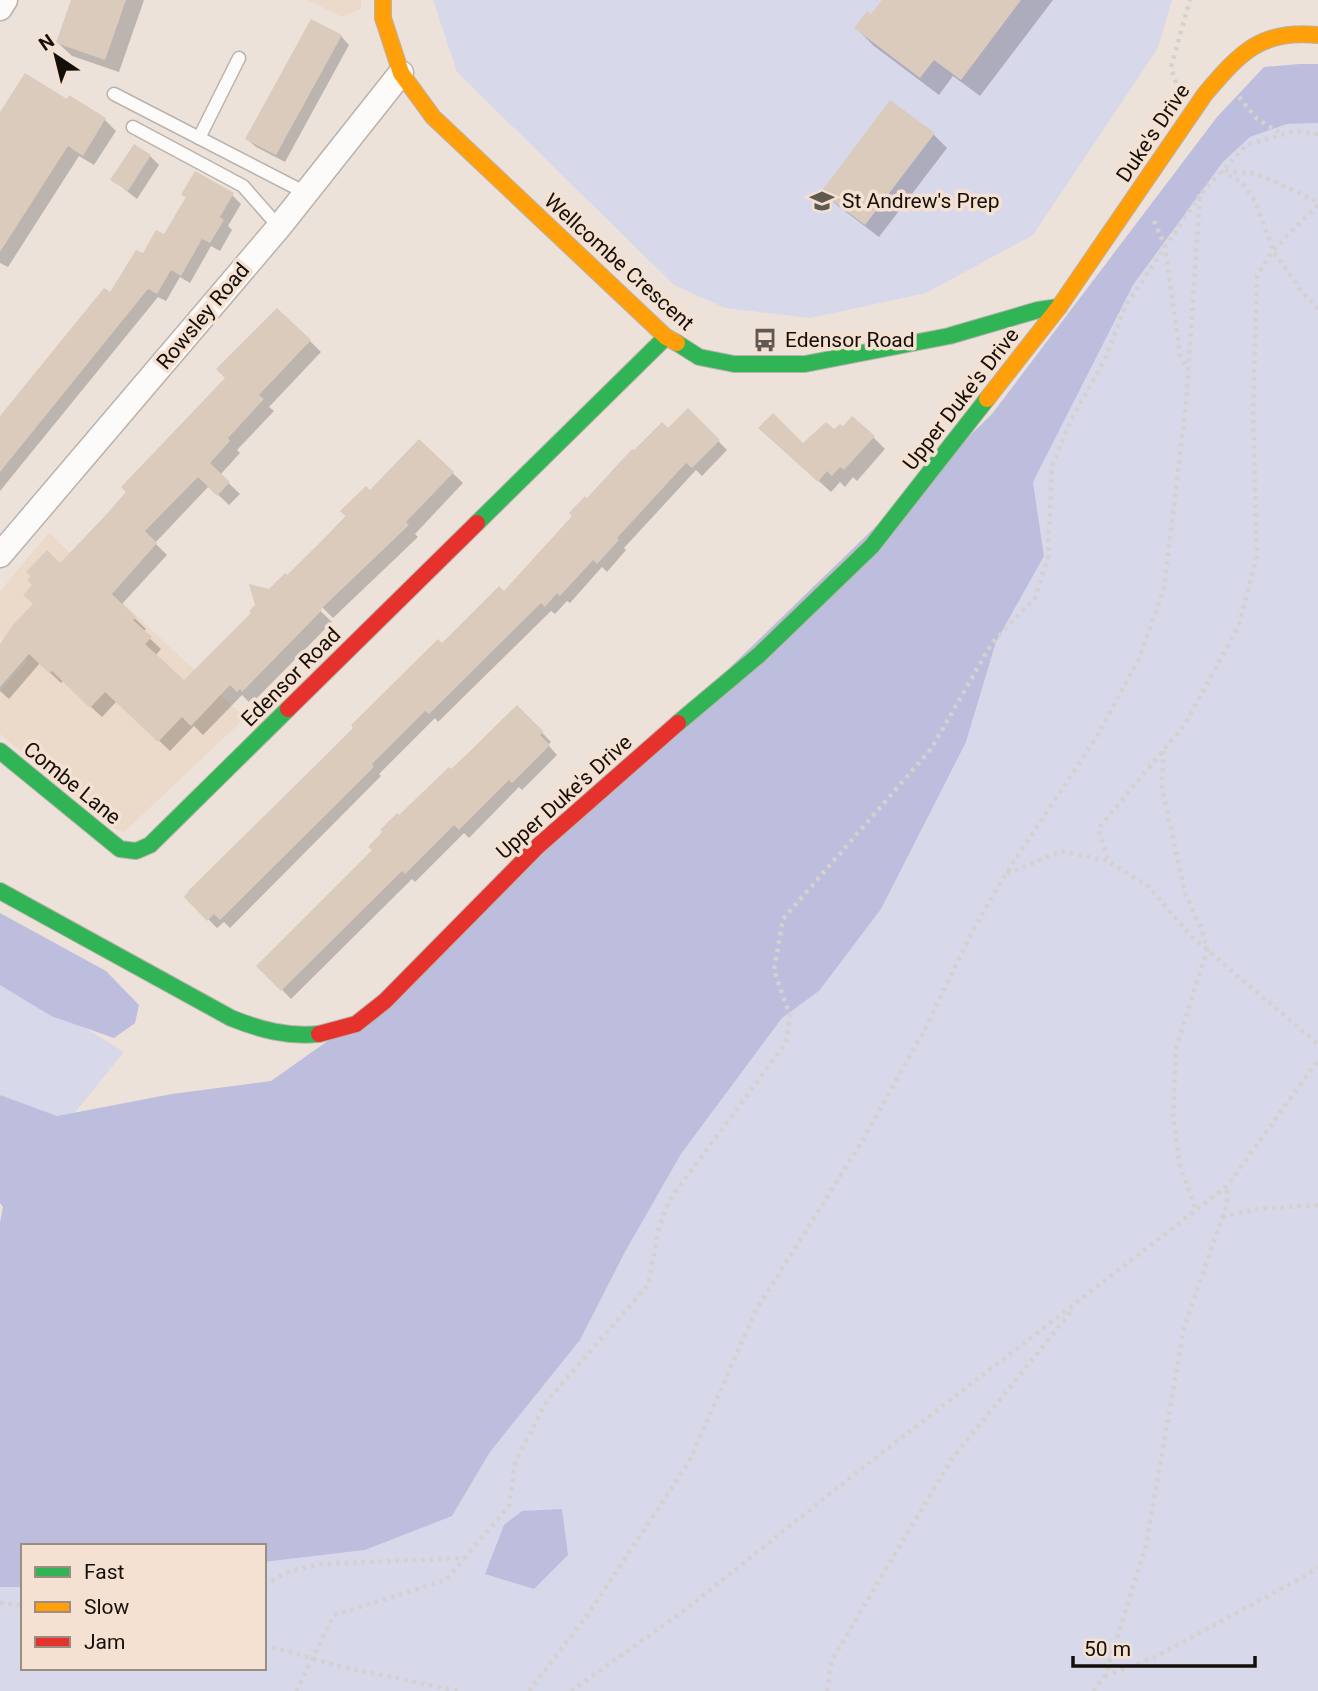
<svg xmlns="http://www.w3.org/2000/svg" width="1318" height="1691" font-family="Roboto,sans-serif">
<rect width="100%" height="100%" fill="#ece2da"/>
<g fill="#ebd9ca">
<polygon points="308,0 361,0 361,9 342,17"/>
<polygon points="49,533 245,718 124,832 117,830 0,734 0,691 27,661 0,638 0,591"/>
</g>
<g fill="#d8d8eb">
<polygon points="433,0 1172,0 1158,48 1033,235 926,293 810,318 725,308 674,285 457,72"/>
<polygon points="1318,123 1318,1691 0,1691 0,1587 23,1587 23,1668 264,1668 264,1562 365,1550 452,1515 490,1452 580,1340 625,1252 681,1154 782,1018 819,991 966,742 996,642 1044,556 1033,482 1133,284 1223,162 1250,137 1287,124"/>
<polygon points="0,976 124,1052 55,1137 0,1094"/>
</g>
<g fill="#bdbede">
<polygon points="1300,64 1318,64 1318,123 1287,124 1250,137 1223,162 1133,285 1033,482 1044,556 996,642 966,742 881,909 819,991 782,1018 681,1154 625,1252 580,1340 490,1452 452,1516 365,1550 264,1562 264,1546 23,1546 23,1587 0,1587 0,1222 3,1207 0,1203 0,1095 57,1116 172,1094 271,1081 387,999 992,414 1217,117 1264,67"/>
<polygon points="0,913 106,971 139,1005 135,1023 114,1038 51,1016 0,985"/>
<polygon points="562,1509 568,1555 534,1589 485,1574 504,1525 522,1511"/>
</g>
<g fill="#0003">
<polygon points="73,0 144,0 119,72 72,56 58,43"/>
<polygon points="884,0 1053,0 980,96 953,76 939,95 874,46 856,28 872,17"/>
<polygon points="341,36 349,45 285,162 256,147 247,139"/>
<polygon points="69,98 105,120 116,131 94,165 79,156 8,267 0,263 0,115 67,101"/>
<polygon points="933,134 947,148 879,237 837,205 823,192"/>
<polygon points="150,156 159,165 137,199 113,180"/>
<polygon points="232,195 241,204 228,226 232,230 220,251 211,246 190,283 180,277 166,301 158,297 0,491 0,420 143,256 165,237"/>
<polygon points="310,341 321,352 269,407 274,411 237,450 240,453 220,475 240,494 229,505 209,486 155,543 167,555 121,605 146,629 143,632 161,649 155,656 184,683 253,614 269,591 287,577 419,441 463,483 415,534 418,537 333,618 316,601 313,604 332,622 254,701 251,699 249,702 242,695 203,735 194,726 170,751 117,701 102,717 63,681 61,683 40,663 9,699 0,691 0,646 35,604 60,565"/>
<polygon points="688,410 727,450 702,476 696,470 624,548 626,550 607,572 602,567 570,603 567,601 555,614 551,611 438,722 435,718 379,774 381,776 230,928 224,922 217,928 186,897 442,645 504,594 588,501"/>
<polygon points="834,432 873,437 885,449 857,481 853,477 845,487 840,482 831,492 773,440 803,445"/>
<polygon points="517,707 551,742 548,745 557,755 522,790 519,787 469,838 464,833 415,882 412,879 291,999 259,966 374,850 399,818 451,772"/>
</g>
<g fill="#dbcbbd">
<polygon points="71,0 126,0 105,60 56,43"/>
<polygon points="882,0 1021,0 961,80 934,60 920,78 854,28 867,11 871,14"/>
<polygon points="311,19 342,35 276,155 245,139"/>
<polygon points="25,73 67,99 69,95 106,118 83,156 68,146 0,252 0,112"/>
<polygon points="890,100 935,133 865,225 821,192"/>
<polygon points="134,144 151,155 128,191 110,180"/>
<polygon points="195,171 234,193 220,217 224,220 210,243 202,239 181,276 171,270 157,294 148,289 0,472 0,416 104,288 110,292 136,250 143,253 156,230 164,234 186,197 181,195"/>
<polygon points="277,308 311,340 259,395 264,399 228,438 230,441 210,463 230,482 217,496 198,477 145,531 157,543 112,594 136,617 133,620 152,637 145,644 184,680 251,613 249,611 255,605 249,584 269,589 285,573 287,575 346,517 340,511 366,486 370,490 419,439 454,472 406,522 409,525 321,609 322,610 242,692 240,689 237,692 230,685 191,726 182,717 158,742 105,692 90,708 52,671 49,673 29,654 0,687 0,644 13,625 33,604 23,595 32,585 27,580 31,576 26,572 47,550 60,563 103,518 126,492 121,487 225,378 216,369"/>
<polygon points="688,408 720,440 692,468 686,463 617,538 619,540 597,564 593,560 560,596 557,593 545,607 541,603 429,714 425,711 372,764 374,767 220,920 214,914 207,921 184,897 190,889 327,754 353,728 351,725 438,639 442,643 499,586 504,591 572,516 569,513 585,496 587,498 632,449 634,450 662,422 668,428"/>
<polygon points="773,413 803,443 826,422 834,429 840,424 843,426 852,416 875,436 844,470 840,467 832,476 827,471 818,482 758,428"/>
<polygon points="517,705 544,732 540,735 550,745 512,783 509,780 459,830 454,825 405,874 402,871 281,991 256,966 372,850 368,847 382,832 380,830 397,813 399,815 449,767 451,769 466,755"/>
</g>
<g fill="none" stroke-linecap="round" stroke-linejoin="round">
<g stroke="#bab2ac" stroke-width="15">
<g id="lane">
<polyline points="114,94 306,193"/>
<polyline points="133,127 243,186 279,227"/>
<polyline points="199,138 239,58"/>
</g>
</g>
<g stroke="#bab2ac" stroke-width="27">
<g id="street">
<polyline points="0,8 5,0"/>
<polyline points="0,555 279,227 401,73"/>
</g>
</g>
<g stroke="#bab2ac" stroke-width="18">
<g id="fast">
<polyline points="677,343 699,357 734,364 805,364 949,336 1038,310 1059,307"/>
<polyline points="477,523 666,337"/>
<polyline points="678,723 759,655 872,546 987,399"/>
<polyline points="0,751 120,849 136,851 150,845 288,709"/>
<path d="M0,891l231,127c30,12 56,19 88,16"/>
</g>
</g>
<g stroke="#bab2ac" stroke-width="18">
<g id="slow">
<polyline points="383,0 383,18 401,73 433,117 666,337 677,343"/>
<path d="M987,399l72,-92 146,-213c35,-41 56,-65 113,-59"/>
</g>
</g>
<g stroke="#bab2ac" stroke-width="18">
<g id="jam">
<polyline points="288,709 477,523"/>
<polyline points="319,1034 356,1024 385,1001 538,846 678,723"/>
</g>
</g>
<g stroke="#d4d1ce" stroke-width="4.5" stroke-dasharray="3.5 5" stroke-linecap="butt">
<polyline points="1176,83 1171,67 1190,0"/>
<polyline points="1239,97 1257,119 1282,134"/>
<polyline points="1221,171 1242,182 1255,201 1273,250 1298,287 1318,309"/>
<polyline points="1225,171 1258,174 1318,202"/>
<polyline points="1318,205 1273,250 1257,276 1253,414 1257,556 1239,625 1185,724 1098,829 1109,862 1147,885 1192,937 1318,1044"/>
<polyline points="1154,221 1165,246 1180,355 1187,368"/>
<polyline points="1163,751 1162,788 1185,893 1202,930 1207,950 1176,1048 1173,1117 1180,1166 1196,1210"/>
<polyline points="1007,874 1061,851 1108,861"/>
<polyline points="1222,1217 1257,1209 1318,1205"/>
<polyline points="264,1585 290,1571 321,1564 464,1558 509,1506 515,1463 546,1402 648,1285 659,1227 670,1199 786,1043 790,1016 774,970 783,919 931,749 992,643 1035,598 1048,557 1052,466 1071,420 1105,359 1125,307 1200,195"/>
<polyline points="0,1603 23,1605"/>
<polyline points="264,1645 339,1666 458,1691"/>
<polyline points="1105,1676 1155,1657 1305,1576 1318,1567"/>
<polyline points="296,1691 334,1615 446,1580 464,1559"/>
<polyline points="529,1691 589,1613 689,1462 756,1310 861,1143 925,1029 974,928 1005,875 1096,738 1139,659 1164,589 1186,404 1200,195 1246,145 1296,131 1318,134"/>
<polyline points="571,1691 685,1610 856,1473 1227,1186 1318,1060"/>
<polyline points="827,1691 832,1660 951,1460 1073,1309"/>
<polyline points="1093,1691 1105,1676 1146,1545 1184,1328 1227,1204 1227,1187"/>
</g>
<use href="#lane" stroke="#fcfbf9" stroke-width="12"/>
<use href="#street" stroke="#fcfbf9" stroke-width="24"/>
<use href="#fast" stroke="#30b455" stroke-width="16"/>
<use href="#slow" stroke="#ff9f0a" stroke-width="16"/>
<use href="#jam" stroke="#e5322d" stroke-width="16"/>
</g>
<defs>
<g id="school-bare" transform="scale(1.89)"><path d="M0-5L7-2L0 1L-7-2ZM-4 1L0 2.5L4 1V4Q0 6-4 4Z" fill="#605952" stroke="#f4e1d2" stroke-width="2.5" paint-order="stroke"/></g>
<g id="bus-bare" transform="scale(1.89)"><path d="M-5-6H5V4H4V6H2V4H-2V6H-4V4H-5ZM-3.5-4V0h7V-4ZM-3.5 1.2v1.5H-2V1.2ZM2 1.2v1.5H3.5V1.2Z" fill="#605952" stroke="#f4e1d2" stroke-width="2.5" paint-order="stroke"/></g>
</defs>
<g fill-rule="evenodd">
<use href="#school-bare" x="822" y="201"/>
<use href="#bus-bare" x="765" y="340"/>
</g>
<g text-anchor="middle" stroke-width="7" stroke-linejoin="round" paint-order="stroke">
<g font-size="21" fill="#150f09" stroke="#f4e1d2">
<text transform="translate(1153 133) rotate(-56)" y="7">Duke's Drive</text>
<text transform="translate(619 262) rotate(42)" y="7">Wellcombe Crescent</text>
<text transform="translate(203 316) rotate(-50)" y="7">Rowsley Road</text>
<text transform="translate(961 399) rotate(-52)" y="7">Upper Duke's Drive</text>
<text transform="translate(291 677) rotate(-45)" y="7">Edensor Road</text>
<text transform="translate(72 783) rotate(39)" y="7">Combe Lane</text>
<text transform="translate(564 797) rotate(-42)" y="7">Upper Duke's Drive</text>
</g>
<g font-size="21" fill="#150f09" stroke="#f4e1d2" text-anchor="start">
<text x="842" y="208">St Andrew's Prep</text>
<text x="785" y="347">Edensor Road</text>
</g>
</g>
<rect x="21" y="1544" width="245" height="126" fill="#f4e1d2" stroke="#9b8d82" stroke-width="2"/>
<rect x="35" y="1567" width="35" height="10" fill="#30b455" stroke="#9b8d82" stroke-width="2"/>
<text x="84" y="1579" font-size="21" fill="#150f09">Fast</text>
<rect x="35" y="1602" width="35" height="10" fill="#ff9f0a" stroke="#9b8d82" stroke-width="2"/>
<text x="84" y="1614" font-size="21" fill="#150f09">Slow</text>
<rect x="35" y="1637" width="35" height="10" fill="#e5322d" stroke="#9b8d82" stroke-width="2"/>
<text x="84" y="1649" font-size="21" fill="#150f09">Jam</text>
<g transform="translate(56 56) rotate(325)" stroke="#f4e1d2" stroke-width="5" paint-order="stroke">
<path d="M0-5L12 26L0 18L-12 26Z" fill="#150f09"/>
<text y="-10" font-size="19" font-weight="bold" text-anchor="middle" fill="#150f09">N</text>
</g>
<path d="M1073 1656v10h182v-10" fill="none" stroke="#150f09" stroke-width="3.5"/>
<text x="1084" y="1656" font-size="21" fill="#150f09" stroke="#f4e1d2" stroke-width="5" paint-order="stroke">50 m</text>
</svg>
